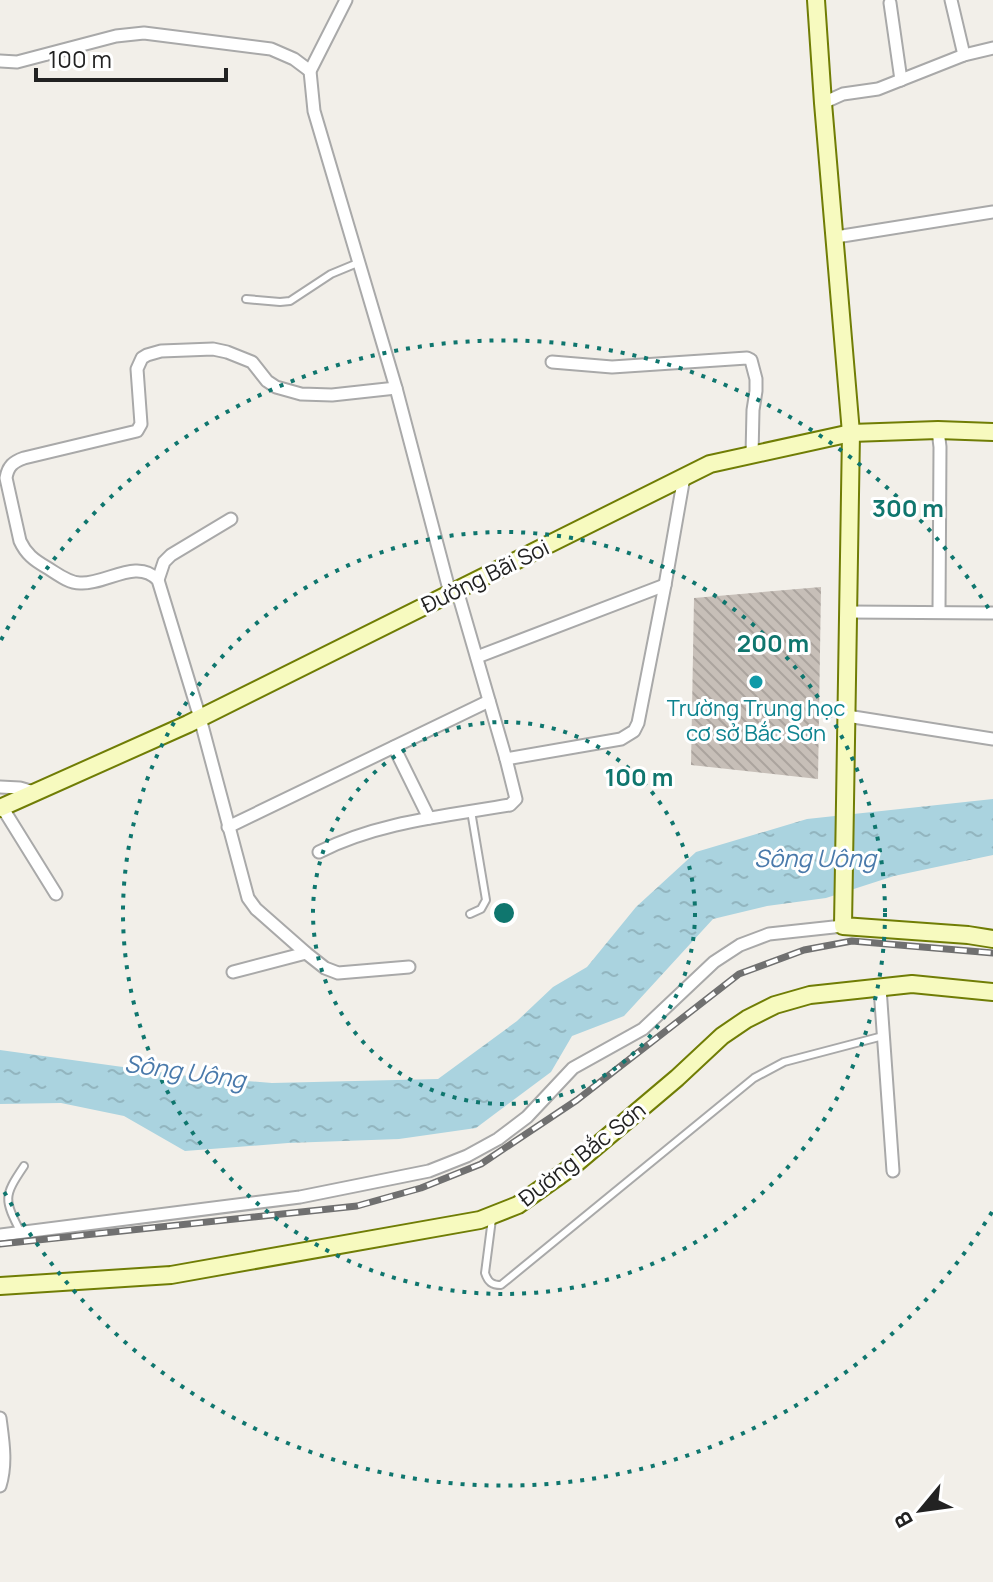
<svg xmlns="http://www.w3.org/2000/svg" width="993" height="1582" font-family="Manrope,sans-serif">
<defs>
<pattern id="water-ripples" width="26" height="14" patternUnits="userSpaceOnUse" patternTransform="scale(2)"><rect width="26" height="14" fill="#aad3df"/><path d="M2 4q2-2 4 0t4 0M15 11q2-2 4 0t4 0" fill="none" stroke="#92b5bf"/></pattern>
<pattern id="building-back-hatch" width="6" height="6" patternUnits="userSpaceOnUse" patternTransform="scale(2)"><rect width="6" height="6" fill="#c7bfb8"/><path d="M-1 5l2 2M0 0l6 6M5-1l2 2" fill="none" stroke="#aba49e"/></pattern>
</defs>
<rect width="100%" height="100%" fill="#f2efe9"/>
<polygon fill="url(#water-ripples)" points="993,799 993,855 894,876 826,898 767,906 713,919 624,1016 572,1036 551,1072 476,1128 399,1139 288,1143 185,1151 124,1116 61,1103 0,1104 0,1050 195,1077 272,1083 438,1079 517,1021 553,987 587,967 636,907 696,852 807,819"/>
<polygon fill="url(#building-back-hatch)" points="821,587 818,779 691,765 694,598"/>
<g fill="none" stroke-linecap="round" stroke-linejoin="round">
<g stroke="#a9a9a9" stroke-width="10">
<g id="lane">
<polyline points="246,299 280,302 290,301 331,274 360,262"/>
<polyline points="470,914 481,909 486,900 471,811"/>
<path d="M492,1219l-7,54c3,9 7,12 16,12l253,-207 30,-16 99,-26"/>
<path d="M21,1233c-17,-34 -18,-36 3,-67"/>
</g>
</g>
<g stroke="#a9a9a9" stroke-width="15">
<g id="street">
<polyline points="346,0 310,71 314,111 396,388 450,593"/>
<polyline points="951,0 964,55"/>
<polyline points="890,3 901,80"/>
<polyline points="0,61 17,62 116,36 144,33 271,49 294,59 310,71"/>
<polyline points="823,103 843,94 878,89 964,55 993,48"/>
<polyline points="836,237 993,212"/>
<polyline points="552,362 612,367 747,358 751,360 756,379 756,391 753,410 752,455"/>
<path d="M396,388l-64,7 -31,-1 -25,-7 -9,-6 -15,-19 -25,-10 -14,-3 -52,2 -14,4 -5,3 -5,11 4,55 -4,7 -113,27c-11,4 -16,8 -18,20l14,63c6,13 14,19 26,26 10,6 22,16 34,16 25,2 57,-26 78,-3l42,138 48,180 8,11 50,44 19,15 13,5 71,-6"/>
<polyline points="938,430 940,447 939,612"/>
<polyline points="158,580 164,562 171,555 231,519"/>
<polyline points="848,612 993,613"/>
<polyline points="477,657 665,585"/>
<polyline points="847,716 993,739"/>
<polyline points="394,747 429,818"/>
<polyline points="506,759 621,739 634,731 638,723 665,585 684,477"/>
<polyline points="0,787 20,788 34,792"/>
<polyline points="2,807 56,894"/>
<polyline points="228,827 489,701"/>
<path d="M319,852c59,-30 127,-36 191,-47l6,-6 -10,-40 -49,-169"/>
<polyline points="233,972 306,953"/>
<polyline points="880,988 893,1171"/>
<polyline points="0,1235 300,1197 429,1171 467,1156 498,1139 527,1117 573,1068 643,1029 714,962 740,945 769,934 843,926"/>
<path d="M0,1418c3,23 7,45 0,68"/>
</g>
</g>
<g stroke="#707d05" stroke-width="20">
<g id="secondary">
<polyline points="816,0 823,103 851,433 843,926 968,935 993,939"/>
<polyline points="0,808 188,724 710,464 851,433 938,430 993,432"/>
<polyline points="0,1286 171,1275 480,1220 518,1205 573,1166 677,1078 722,1036 747,1019 775,1005 810,995 912,984 993,992"/>
</g>
</g>
<use href="#lane" stroke="#fff" stroke-width="6"/>
<use href="#street" stroke="#fff" stroke-width="11"/>
<use href="#secondary" stroke="#f7fabf" stroke-width="16"/>
<g stroke="#707070" stroke-width="7">
<polyline id="rail" points="0,1244 357,1206 421,1188 481,1164 577,1100 739,974 804,950 852,941 993,953"/>
</g>
<use href="#rail" stroke="#fff" stroke-width="4" stroke-dasharray="12" stroke-linecap="butt"/>
</g>
<g fill="none" stroke="#0f766e" stroke-width="4" stroke-dasharray="4 8">
<circle cx="504" cy="913" r="191"/>
<circle cx="504" cy="913" r="381"/>
<path d="M992 1212A572 572 0 0 1 1 1186M1 640A572 572 0 0 1 992 614"/>
</g>
<circle fill="#0f9aa8" stroke="#fff" stroke-width="3" cx="756" cy="682" r="8"/>
<g text-anchor="middle" stroke-width="6" stroke-linejoin="round" paint-order="stroke">
<g font-size="22" fill="#222" stroke="#fff">
<text transform="translate(485 576) rotate(-26)" y="8">Đường Bãi Soi</text>
<text transform="translate(582 1154) rotate(-38)" y="8">Đường Bắc Sơn</text>
</g>
<g font-size="22" fill="#0d838f" stroke="#fff">
<text x="756" y="716">Trường Trung học<tspan x="756" dy="25">cơ sở Bắc Sơn</tspan></text>
</g>
<g font-size="24" font-style="italic" fill="#4a7aab" stroke="#fff">
<text x="815" y="867">Sông Uông</text>
<text transform="translate(185 1072) rotate(8)" y="8">Sông Uông</text>
</g>
</g>
<circle cx="504" cy="913" r="12" fill="#0f766e" stroke="#fff" stroke-width="4"/>
<g font-size="24" text-anchor="middle" font-weight="bold" fill="#0f766e" stroke="#fff" stroke-width="6" stroke-linejoin="round" paint-order="stroke">
<text x="908" y="517">300 m</text>
<text x="773" y="652">200 m</text>
<text x="639" y="786">100 m</text>
</g>
<g transform="translate(921 1510) rotate(241)" stroke="#ffffff" stroke-width="6" paint-order="stroke">
<path d="M0-6L14 30L0 20L-14 30Z" fill="#222222"/>
<text y="-12" font-size="22" font-weight="bold" text-anchor="middle" fill="#222222">B</text>
</g>
<path d="M36 68v12h190v-12" fill="none" stroke="#222222" stroke-width="4"/>
<text x="48" y="68" font-size="24" fill="#222222" stroke="#ffffff" stroke-width="6" paint-order="stroke">100 m</text>
</svg>
